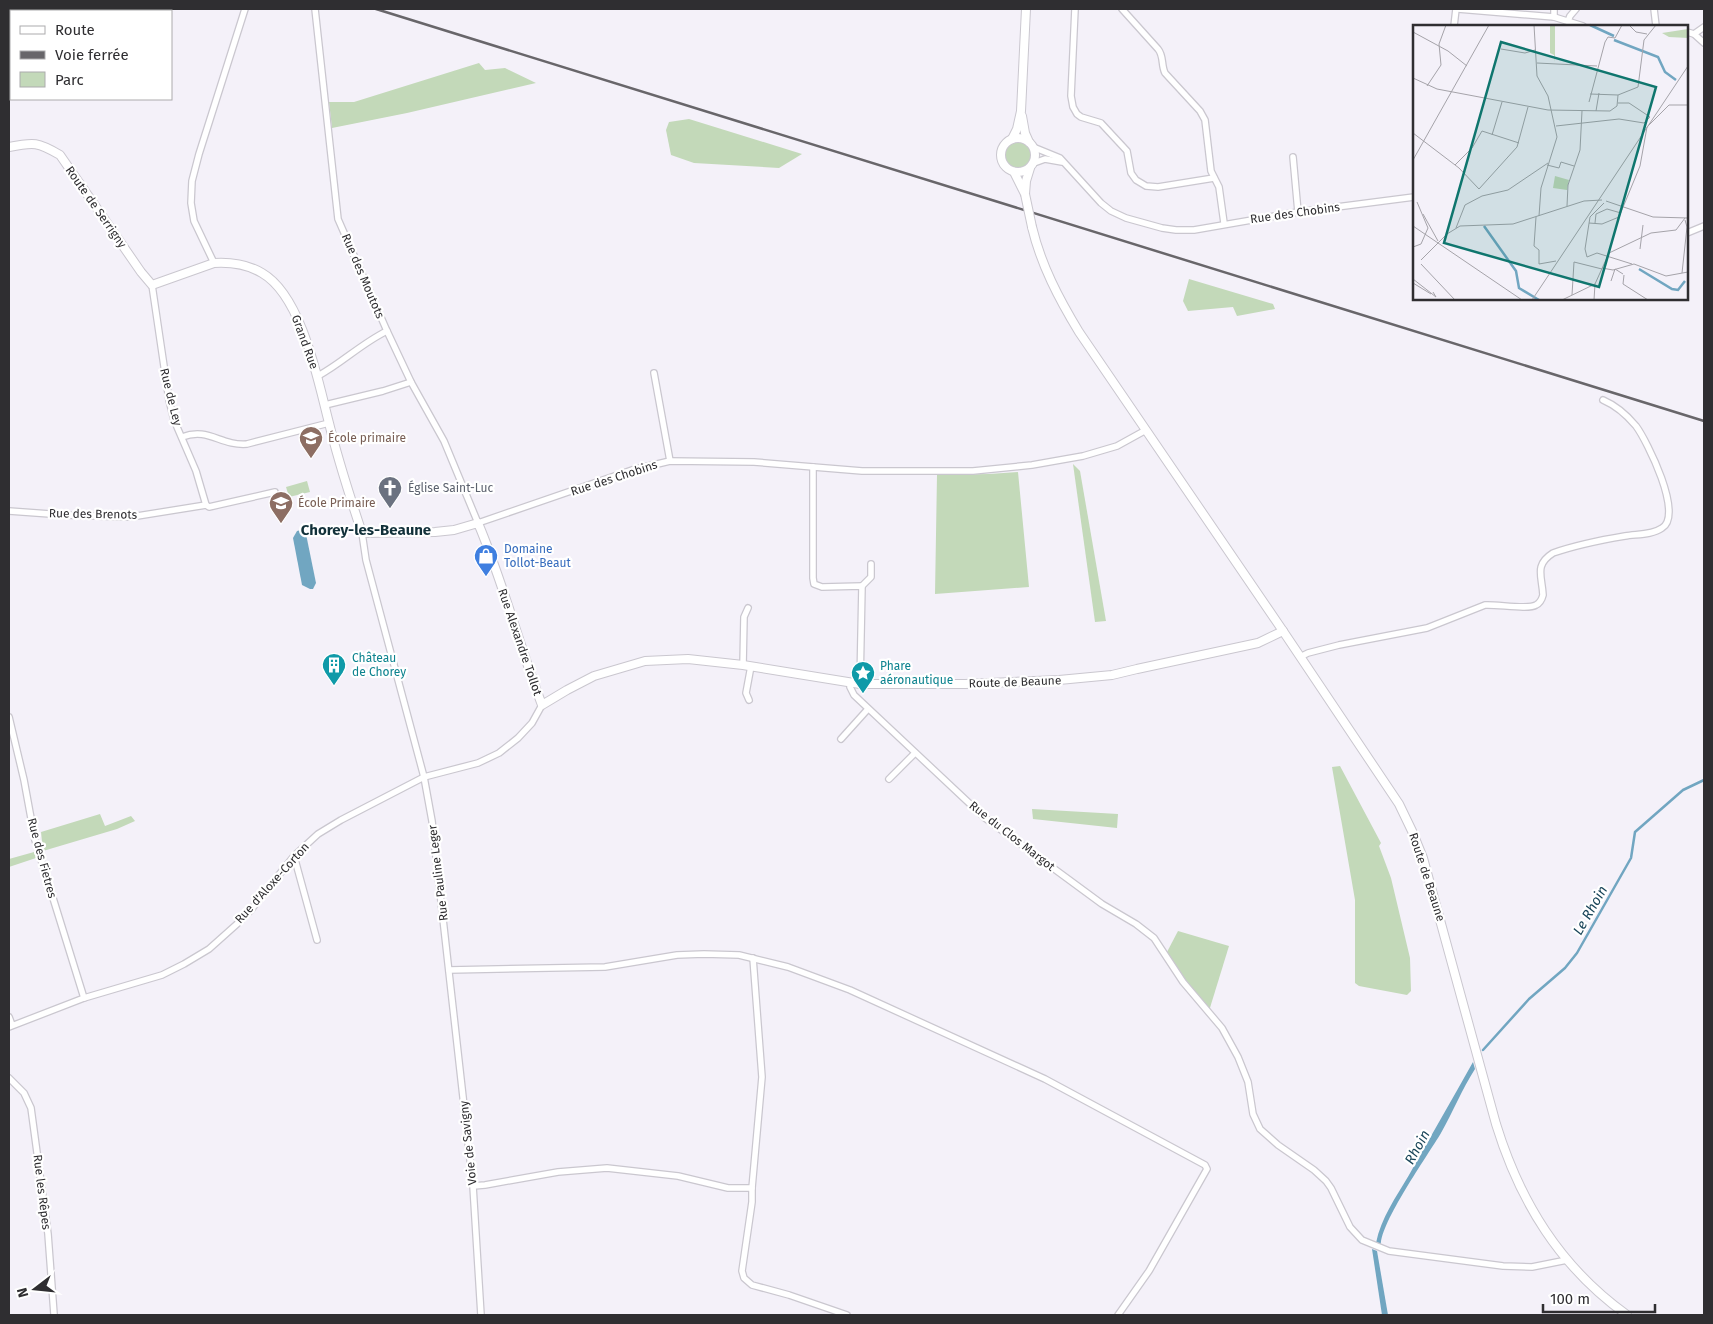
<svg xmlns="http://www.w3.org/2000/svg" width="1713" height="1324" font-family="'Fira Sans',sans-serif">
<rect width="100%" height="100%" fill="#f4f1f9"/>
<g fill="#c3d9b9">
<polygon points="479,63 485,70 505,68 536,83 407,113 332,128 329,102 354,102"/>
<polygon points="689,119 802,154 779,168 694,163 671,155 666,130 669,122"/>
<circle cx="1018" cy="155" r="13"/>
<polygon points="1189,279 1273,304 1275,309 1237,316 1233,307 1188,311 1183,301"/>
<polygon points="1073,464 1080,471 1106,621 1095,622"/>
<polygon points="1018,472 1029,587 935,594 937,475 989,474"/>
<polygon points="307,481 310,492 289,497 286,487"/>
<polygon points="1340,766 1381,843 1379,846 1391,878 1410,958 1411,991 1407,995 1359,986 1355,983 1355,900 1332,767"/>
<polygon points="1032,809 1118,814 1117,828 1033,819"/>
<polygon points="100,814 105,826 131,816 135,821 117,829 43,851 41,832"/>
<polygon points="34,852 36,858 9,867 9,859"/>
<polygon points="1178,931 1229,946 1209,1011 1176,968 1167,952"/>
</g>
<g fill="#71a6c1">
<polygon points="301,530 306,534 316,583 313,589 310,589 302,585 293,538 297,531"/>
<path d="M1473,1062l2,7c-13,20 -22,43 -34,64 -13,22 -61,90 -60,112l-5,-2c5,-25 20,-46 33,-68 21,-38 43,-75 64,-113z"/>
<polygon points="1372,1249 1377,1251 1388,1315 1382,1315"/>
</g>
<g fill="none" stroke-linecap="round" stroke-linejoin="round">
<polyline stroke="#71a6c1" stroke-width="2.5" points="1483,1050 1529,999 1565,968 1577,953 1631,858 1635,832 1683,790 1704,780"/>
<g stroke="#cac7cf" stroke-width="8">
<g id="minor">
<polyline points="315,9 338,219 387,331 411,382 444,441 478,523 632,470 670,461 754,462 862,471 973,471 1032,465 1083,456 1117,446 1146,430"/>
<polyline points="1075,9 1071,96 1073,107 1077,114 1081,117 1101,123 1127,151 1131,173 1136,180 1146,186 1158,187 1214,178"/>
<path d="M1122,9l36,40c6,7 3,16 7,24l35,38 5,9 6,51 8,16 5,36"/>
<polyline points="1458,9 1554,17 1583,26"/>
<polyline points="1654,9 1656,26"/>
<polyline points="1554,17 1554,9"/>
<polyline points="1568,21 1570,16 1576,9"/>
<polyline points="1454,26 1456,9"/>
<polyline points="1687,32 1694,34 1704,43"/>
<polyline points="1694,34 1704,27"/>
<polyline points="1033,147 1060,158 1101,203 1111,211 1126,218 1162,228 1176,230 1194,230 1298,212 1414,197"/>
<polyline points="1293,157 1298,212"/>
<polyline points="1034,163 1045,159 1062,162"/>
<polyline points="1687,233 1704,226"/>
<polyline points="214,263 194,221 191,203 192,181 199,154 245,9"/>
<polyline points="152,285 169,400 174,420 196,471 206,505"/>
<polyline points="654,373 670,461"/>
<path d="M318,376c24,-13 44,-33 69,-45"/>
<polyline points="325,405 383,391 411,382"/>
<path d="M182,437c27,-10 38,9 65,7l82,-21"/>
<polyline points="813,467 813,578 814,584 822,587 862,586 860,684"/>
<polyline points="9,511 64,515 131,517 206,505 209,507 275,492"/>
<polyline points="362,533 366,560 424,777 432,821 473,1186 481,1315"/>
<polyline points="862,586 871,577 871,564"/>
<path d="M1300,657l8,-4 31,-8 88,-17 58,-23c12,-1 43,5 51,0 4,-2 6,-6 7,-10 -1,-19 -9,-30 10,-42 23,-8 48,-13 72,-17 12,-2 27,-1 37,-8 22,-13 -15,-87 -26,-102 -10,-12 -19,-20 -33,-26"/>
<polyline points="743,665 744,617 748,608"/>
<polyline points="850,683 850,687 854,695 985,818 1102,904 1136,924 1154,938 1183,982 1222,1028 1238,1057 1248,1082 1253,1114 1260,1129 1278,1145 1314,1170 1326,1181 1331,1188 1350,1227 1362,1240 1389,1251 1503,1266 1532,1267 1567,1260"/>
<polyline points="749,700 746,693 751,666"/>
<polyline points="9,717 24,780 35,840 84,998"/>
<polyline points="841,739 868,709"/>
<polyline points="889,779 915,753"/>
<polyline points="294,856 317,940"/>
<polyline points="753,958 762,1077 752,1188 752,1202 742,1271 744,1278 752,1285 789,1295 847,1315"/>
<polyline points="449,970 605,967 677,955 704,954 739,955 788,967 850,990 1045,1079 1205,1165 1207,1169 1149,1271 1118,1315"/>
<polyline points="9,1017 12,1025"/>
<polyline points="9,1027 84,998 162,975 184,964 209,949 237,924 250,911 294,856 318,834 341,820 424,777 478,763 499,753 518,738 532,723 542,705"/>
<polyline points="9,1078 24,1093 31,1108 48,1234 54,1314"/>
<polyline points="473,1186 485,1185 558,1172 607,1168 678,1176 728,1188 752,1188"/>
</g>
</g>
<g stroke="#cac7cf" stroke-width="10">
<g id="tertiary">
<polyline points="1022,116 1025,133 1029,142"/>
<circle cx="1018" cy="155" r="17"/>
<polyline points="1012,139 1017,129 1021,111 1026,9"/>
<path d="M9,147c25,-5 29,-5 51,8l81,117 11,13 62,-22c17,-1 33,1 48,10 40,23 56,108 67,150 9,37 21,74 33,110l73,-1 19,-2 24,-7c25,59 41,122 64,182l25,-15 27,-14 51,-15 43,-2 55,6 117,19h105l94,-4 53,-5 25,-6 121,-26 25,-12"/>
<polyline points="1014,172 1025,194"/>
<polyline points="1025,194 1026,181 1030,168"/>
<path d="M1032,227c9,38 27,72 47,105l204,299 116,173 13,27 11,27 73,266c24,78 64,143 131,191"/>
</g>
</g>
<use href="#minor" stroke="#fff" stroke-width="5.5"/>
<use href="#tertiary" stroke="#fff" stroke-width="8"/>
<polyline stroke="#68666a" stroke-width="2.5" points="376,9 1704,421"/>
<g stroke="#cac7cf" stroke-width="10" stroke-linecap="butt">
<polyline id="tertiary-bridge" points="1025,194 1032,227"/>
</g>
<use href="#tertiary-bridge" stroke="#fff" stroke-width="8"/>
</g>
<defs>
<g id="school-pin" transform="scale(1.25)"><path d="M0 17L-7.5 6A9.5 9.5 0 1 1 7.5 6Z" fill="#8d6e63" stroke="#fff"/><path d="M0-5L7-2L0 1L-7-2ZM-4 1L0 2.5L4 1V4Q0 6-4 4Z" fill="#fff"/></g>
<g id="church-pin" transform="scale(1.25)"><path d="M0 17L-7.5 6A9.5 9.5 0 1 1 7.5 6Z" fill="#6b7280" stroke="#fff"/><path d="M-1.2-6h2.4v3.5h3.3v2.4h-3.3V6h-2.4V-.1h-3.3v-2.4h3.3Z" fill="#fff"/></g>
<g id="shop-pin" transform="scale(1.25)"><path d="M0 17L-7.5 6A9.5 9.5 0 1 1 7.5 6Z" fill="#3f7fe0" stroke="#fff"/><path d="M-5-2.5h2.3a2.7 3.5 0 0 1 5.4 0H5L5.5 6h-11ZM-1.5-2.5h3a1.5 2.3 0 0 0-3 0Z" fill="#fff"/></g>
<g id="building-pin" transform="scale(1.25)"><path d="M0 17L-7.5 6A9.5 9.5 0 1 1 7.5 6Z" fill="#0f9aa8" stroke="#fff"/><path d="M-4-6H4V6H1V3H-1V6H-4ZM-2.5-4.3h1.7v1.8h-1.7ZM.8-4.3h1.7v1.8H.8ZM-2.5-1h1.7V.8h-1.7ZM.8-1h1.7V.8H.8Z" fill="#fff"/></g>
<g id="sight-pin" transform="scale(1.25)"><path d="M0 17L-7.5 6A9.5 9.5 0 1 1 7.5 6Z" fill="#0f9aa8" stroke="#fff"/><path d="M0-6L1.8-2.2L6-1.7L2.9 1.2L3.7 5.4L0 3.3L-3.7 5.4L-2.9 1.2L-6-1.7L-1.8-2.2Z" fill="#fff"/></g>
</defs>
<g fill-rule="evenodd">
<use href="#school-pin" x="311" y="438"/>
<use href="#church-pin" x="390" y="488"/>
<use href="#school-pin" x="281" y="503"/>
<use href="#shop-pin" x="486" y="556"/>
<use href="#building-pin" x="334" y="665"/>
<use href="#sight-pin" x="863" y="673"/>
</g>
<g text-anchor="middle" stroke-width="4.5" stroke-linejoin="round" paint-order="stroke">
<g font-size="12" fill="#2f2e31" stroke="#fff">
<text transform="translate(96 207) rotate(55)" y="4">Route de Serrigny</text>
<text transform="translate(1295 213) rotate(-8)" y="4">Rue des Chobins</text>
<text transform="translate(363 276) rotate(67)" y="4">Rue des Moutots</text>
<text transform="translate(305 342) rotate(70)" y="4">Grand Rue</text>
<text transform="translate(171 397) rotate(76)" y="4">Rue de Ley</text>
<text transform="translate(614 478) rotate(-18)" y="4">Rue des Chobins</text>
<text transform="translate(93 514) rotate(1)" y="4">Rue des Brenots</text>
<text transform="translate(520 642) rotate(71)" y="4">Rue Alexandre Tollot</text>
<text transform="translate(1015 682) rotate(-2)" y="4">Route de Beaune</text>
<text transform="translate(1012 836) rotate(38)" y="4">Rue du Clos Margot</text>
<text transform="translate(42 858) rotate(75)" y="4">Rue des Fietres</text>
<text transform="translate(438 873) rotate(-97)" y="4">Rue Pauline Leger</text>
<text transform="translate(1427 877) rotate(72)" y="4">Route de Beaune</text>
<text transform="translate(272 883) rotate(-48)" y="4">Rue d'Aloxe-Corton</text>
<text transform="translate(468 1143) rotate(-96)" y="4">Voie de Savigny</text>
<text transform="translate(42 1192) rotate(83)" y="4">Rue les Rêpes</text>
</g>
<g font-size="12" fill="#785e54" stroke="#fff" text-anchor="start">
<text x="328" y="442">École primaire</text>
<text x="298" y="507">École Primaire</text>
</g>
<g font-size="12" fill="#5b616d" stroke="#fff" text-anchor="start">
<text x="408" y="492">Église Saint-Luc</text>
</g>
<g font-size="12" fill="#366cbe" stroke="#fff" text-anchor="start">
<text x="504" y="553">Domaine<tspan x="504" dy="14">Tollot-Beaut</tspan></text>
</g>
<g font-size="12" fill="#0d838f" stroke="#fff" text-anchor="start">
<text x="352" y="662">Château<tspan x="352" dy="14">de Chorey</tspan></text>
<text x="880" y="670">Phare<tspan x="880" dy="14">aéronautique</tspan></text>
</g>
<g font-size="14" font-style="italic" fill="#194559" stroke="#fff">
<text transform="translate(1590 910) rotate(-60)" y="5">Le Rhoin</text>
<text transform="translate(1417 1147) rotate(-61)" y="5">Rhoin</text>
</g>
<g font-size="15" font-weight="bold" fill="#113039" stroke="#fff">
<text x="366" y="535">Chorey-les-Beaune</text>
</g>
</g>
<g transform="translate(1413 25)">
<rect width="275" height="275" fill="#f4f1f9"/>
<path d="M137,0h5v37l-1,-7 -4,-2zM275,4v9l-19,-1 -7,-4zM142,151l14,4 -2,10 -14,-2z" fill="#c3d9b9"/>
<path fill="none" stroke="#71a6c1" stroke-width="2.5" d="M177,0l24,11M201,15l44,17 7,15 11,8M71,201l32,45 3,17 20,12M226,244l33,20 6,1 7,-9"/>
<path fill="none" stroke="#a5a3a9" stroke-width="1" d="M121,0l3,51 11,20 9,41 -16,51 -2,28M216,0l7,7 11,2M0,7l35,19 19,15M88,24l24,4 10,-3M124,38l60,3M0,53l24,11 111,21 62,1 7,-5 1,-11M14,61l14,-21 -2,-21 7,-19M177,69l28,1 20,-8 6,-47 12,-15M176,77l16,-60 3,-5 7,1 7,-13M183,86l3,-18M143,101l63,-7 25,4 6,-6 -21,-14h-11M0,108l46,35 20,21 38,-42 11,-40M79,110l10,-33M0,135l76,-135M42,140l17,-17 10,-17 37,12M134,140l12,3 2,-6 13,4M193,176l47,16 35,1M154,181l1,-21 12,-35 2,-39M10,189l15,27M123,192l-2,29 5,4v14l17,-3M176,198l13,1 17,-7 21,-51 7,-39 22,-22h19M182,198l1,-9 11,-5 14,4M0,201l109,74M43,203l9,-23 17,-9 26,-6 40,-27M0,222l8,-3 7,-16 -11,-26M227,224l3,-24M174,232l-2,-8 5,-32 14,-14M174,232l10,-4 35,11M8,235l26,-26 13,-8 53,-2 71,-23 18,-1M8,239l34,36M189,243l11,2 21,-6 32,12 22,-4M269,248l5,-46 -2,-7M211,250l-1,9 25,16M0,254l23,18 -3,-5M198,256l4,-12 8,5M0,258l18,11M159,270l2,-33 28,7M119,275l156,-234M149,275l33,-16 14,-31 42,-20 25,-3 9,-12M181,275l1,-16"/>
<path fill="#0f766e" fill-opacity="0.15" stroke="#0f766e" stroke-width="2.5" d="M88,17l155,45 -57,200 -155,-44z"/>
<rect width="275" height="275" fill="none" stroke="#2f2e31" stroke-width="2.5"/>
</g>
<rect width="1713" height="1324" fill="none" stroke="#2f2e31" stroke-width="20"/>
<rect x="10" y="10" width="162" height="90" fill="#ffffff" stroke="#acabad"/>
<rect x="20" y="26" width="25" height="8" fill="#ffffff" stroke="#acabad"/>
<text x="55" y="35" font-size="15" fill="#2f2e31">Route</text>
<rect x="20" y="51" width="25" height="8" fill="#68666a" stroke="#acabad"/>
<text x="55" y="60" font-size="15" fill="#2f2e31">Voie ferrée</text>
<rect x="20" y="72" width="25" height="15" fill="#c3d9b9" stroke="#acabad"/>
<text x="55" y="85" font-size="15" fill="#2f2e31">Parc</text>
<g transform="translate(35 1289) rotate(254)" stroke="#ffffff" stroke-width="4" paint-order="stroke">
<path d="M0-4L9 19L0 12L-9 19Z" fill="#2f2e31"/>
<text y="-8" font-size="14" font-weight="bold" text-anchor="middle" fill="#2f2e31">N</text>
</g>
<path d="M1543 1304v8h112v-8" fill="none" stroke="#2f2e31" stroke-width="2.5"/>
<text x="1550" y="1304" font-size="15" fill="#2f2e31" stroke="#ffffff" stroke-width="4" paint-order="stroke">100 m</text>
</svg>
